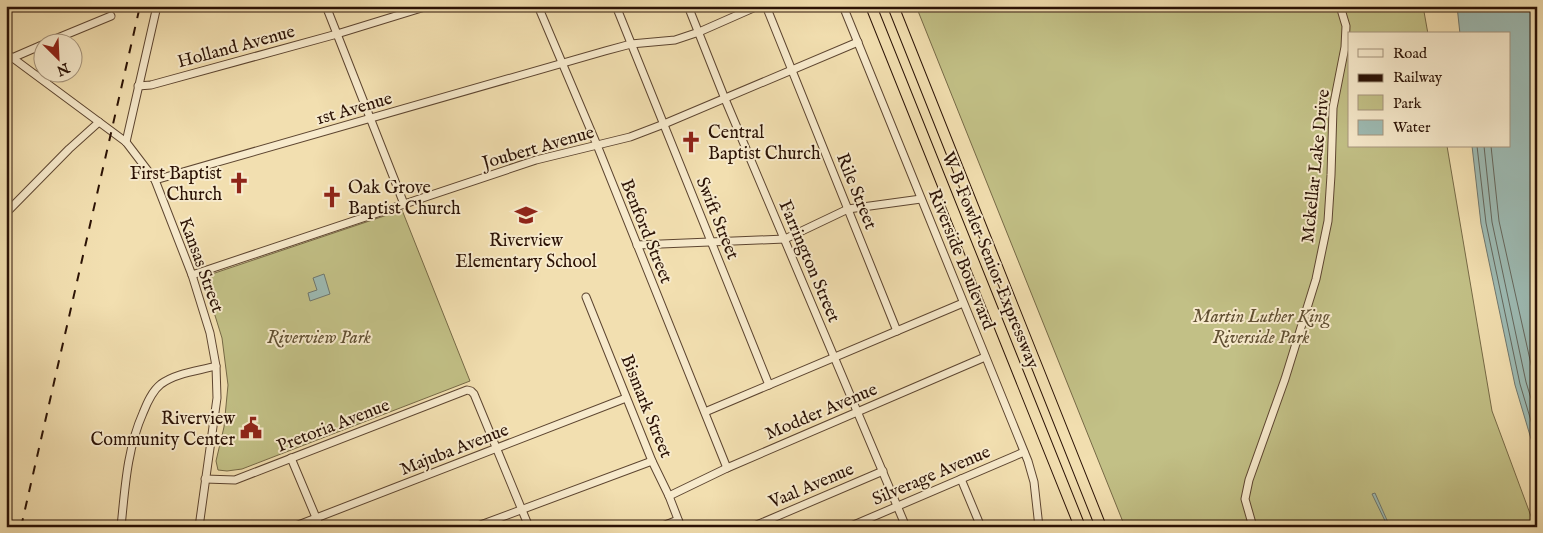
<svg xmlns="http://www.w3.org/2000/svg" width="1543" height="533" font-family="'IM FELL English',serif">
<rect width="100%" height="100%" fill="#f2dfb0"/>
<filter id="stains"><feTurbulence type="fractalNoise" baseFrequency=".004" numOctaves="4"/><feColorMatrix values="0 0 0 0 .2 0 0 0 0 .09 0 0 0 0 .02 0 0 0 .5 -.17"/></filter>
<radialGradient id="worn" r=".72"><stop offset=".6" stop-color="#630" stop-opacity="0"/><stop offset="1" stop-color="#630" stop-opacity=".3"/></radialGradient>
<g fill="#c2c086" stroke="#766946">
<polygon points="916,6 1423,6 1428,34 1349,34 1349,146 1447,146 1492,411 1535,527 1125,527"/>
<polygon points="402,210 470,381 242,469 227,471 218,470 216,461 224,427 228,385 222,338 203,277"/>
</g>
<g fill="#9dbbb4" stroke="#6f776e">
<polygon points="1457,6 1537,6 1537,459 1515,385 1481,224 1472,146 1509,146 1509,34 1460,34"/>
<polygon points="324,274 330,294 310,301 308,293 317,290 313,278"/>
<polygon points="1375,493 1390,527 1388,527 1372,494"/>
</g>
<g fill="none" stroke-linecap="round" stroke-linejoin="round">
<g stroke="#64665c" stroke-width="1">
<polyline points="1477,146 1486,223 1520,384 1537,441"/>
<polyline points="1484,146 1492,222 1526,382 1537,418"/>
<polyline points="1491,146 1499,221 1537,391"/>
</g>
<g stroke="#5d4530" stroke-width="9">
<g id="minor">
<polyline points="326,6 404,204"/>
<polyline points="538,6 597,145 727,468"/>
<polyline points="616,6 769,385"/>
<polyline points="688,6 725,99 906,527"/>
<polyline points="766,6 897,331"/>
<polyline points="843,6 1028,461 1034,482 1039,527"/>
<polyline points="48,42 111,16"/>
<polyline points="6,53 126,142 155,180 192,275 210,333 216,366 217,398 199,527"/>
<polyline points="12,58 42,45"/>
<polyline points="138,86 151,85 337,34 428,6"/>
<polyline points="126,142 157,6"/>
<polyline points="155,180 605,51 631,44 675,40 699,32 758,6"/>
<polyline points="6,213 69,149 99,122"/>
<polyline points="637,245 785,239 848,209 921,199"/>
<polyline points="192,275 536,160 630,137 664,124 858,42"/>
<polyline points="586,297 652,461 669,496 681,527"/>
<polyline points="705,412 963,303"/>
<polyline points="291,458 320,527"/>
<polyline points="205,479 235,480 467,390 471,391 474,394 529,527"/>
<polyline points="961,479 981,527"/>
<polyline points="669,496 727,468 985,357"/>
<path d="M121,527c4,-39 6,-78 22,-114 4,-10 9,-22 18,-29 15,-11 37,-13 55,-18"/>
<polyline points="293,527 626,398"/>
<polyline points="475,527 652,461"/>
<polyline points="660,527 678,520"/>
<polyline points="752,527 883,471"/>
<polyline points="849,527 1024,452"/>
<polyline points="1253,527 1245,499 1249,480 1285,379 1316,279 1328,221 1331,175 1333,108 1345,47 1346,26 1340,6"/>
</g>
</g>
<g stroke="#2b1205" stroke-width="12">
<g id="highway">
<polyline points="871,6 1080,527"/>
<polyline points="893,6 1101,527"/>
</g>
</g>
<use href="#minor" stroke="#f7eacc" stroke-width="7"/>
<use href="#highway" stroke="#f2dfb0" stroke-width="10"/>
<polyline stroke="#2b1205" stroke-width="2" stroke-dasharray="9 9" stroke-linecap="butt" points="21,527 140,6"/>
</g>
<defs>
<g id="church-bare" transform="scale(1.725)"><path d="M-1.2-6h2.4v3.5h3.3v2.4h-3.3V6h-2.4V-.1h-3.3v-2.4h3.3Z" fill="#8f2418" stroke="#f7eacc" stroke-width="2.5" paint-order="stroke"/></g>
<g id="school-bare" transform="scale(1.725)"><path d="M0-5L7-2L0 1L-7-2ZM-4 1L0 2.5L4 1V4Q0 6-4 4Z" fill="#8f2418" stroke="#f7eacc" stroke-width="2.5" paint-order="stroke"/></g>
<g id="civic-bare" transform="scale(1.725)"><path d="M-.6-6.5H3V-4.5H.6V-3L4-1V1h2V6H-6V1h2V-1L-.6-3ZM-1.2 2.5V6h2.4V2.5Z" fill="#8f2418" stroke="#f7eacc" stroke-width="2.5" paint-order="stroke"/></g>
</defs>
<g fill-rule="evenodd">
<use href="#church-bare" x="691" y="142"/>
<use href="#church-bare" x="239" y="183"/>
<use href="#church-bare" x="332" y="197"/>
<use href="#school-bare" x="526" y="215"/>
<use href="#civic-bare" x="251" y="428"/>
</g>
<g text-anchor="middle" stroke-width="4" stroke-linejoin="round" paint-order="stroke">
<g font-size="18" fill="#2b1205" stroke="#f7eacc">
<text transform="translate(236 46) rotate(-15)" y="6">Holland Avenue</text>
<text transform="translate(354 108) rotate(-16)" y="6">1st Avenue</text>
<text transform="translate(538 147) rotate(-16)" y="6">Joubert Avenue</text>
<text transform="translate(1315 166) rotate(-84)" y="6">Mckellar Lake Drive</text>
<text transform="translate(857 191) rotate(68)" y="6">Rile Street</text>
<text transform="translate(718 218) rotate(68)" y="6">Swift Street</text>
<text transform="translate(647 231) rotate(68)" y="6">Benford Street</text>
<text transform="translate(962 259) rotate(68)" y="6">Riverside Boulevard</text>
<text transform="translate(991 260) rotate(68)" y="6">W B Fowler Senior Expressway</text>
<text transform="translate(810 261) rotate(67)" y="6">Farrington Street</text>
<text transform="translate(202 265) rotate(70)" y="6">Kansas Street</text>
<text transform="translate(647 406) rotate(68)" y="6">Bismark Street</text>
<text transform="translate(821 411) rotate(-23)" y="6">Modder Avenue</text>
<text transform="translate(333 425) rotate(-21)" y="6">Pretoria Avenue</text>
<text transform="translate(454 449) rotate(-21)" y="6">Majuba Avenue</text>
<text transform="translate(931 475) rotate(-23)" y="6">Silverage Avenue</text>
<text transform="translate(811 485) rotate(-23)" y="6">Vaal Avenue</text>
</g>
<g font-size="18" fill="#2b1205" stroke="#f7eacc" text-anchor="start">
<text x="708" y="138">Central<tspan x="708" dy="21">Baptist Church</tspan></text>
<text x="222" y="179" text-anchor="end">First Baptist<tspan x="222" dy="21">Church</tspan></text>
<text x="348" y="193">Oak Grove<tspan x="348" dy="21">Baptist Church</tspan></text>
<text x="526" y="246" text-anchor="middle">Riverview<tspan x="526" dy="21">Elementary School</tspan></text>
<text x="235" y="424" text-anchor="end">Riverview<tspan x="235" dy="21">Community Center</tspan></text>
</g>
<g font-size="18" font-style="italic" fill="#604f32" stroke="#f7eacc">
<text x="1261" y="322">Martin Luther King<tspan x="1261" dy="21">Riverside Park</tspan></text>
<text x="319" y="343">Riverview Park</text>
</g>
</g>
<rect width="1543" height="533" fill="none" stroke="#f2dfb0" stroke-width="25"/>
<rect x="8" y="8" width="1528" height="518" fill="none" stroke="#2b1205" stroke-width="2.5"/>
<rect x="12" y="12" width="1518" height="508" fill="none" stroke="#2b1205"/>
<rect x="1348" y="32" width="162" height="115" fill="#f7eacc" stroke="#a5947c"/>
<rect x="1358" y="49" width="25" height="8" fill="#f7eacc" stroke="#a5947c"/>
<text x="1393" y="58" font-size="15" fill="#2b1205">Road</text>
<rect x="1358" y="74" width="25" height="8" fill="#2b1205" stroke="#a5947c"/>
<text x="1393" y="82" font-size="15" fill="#2b1205">Railway</text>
<rect x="1358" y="95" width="25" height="15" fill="#c2c086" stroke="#a5947c"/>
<text x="1393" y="108" font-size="15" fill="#2b1205">Park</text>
<rect x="1358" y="120" width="25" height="15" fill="#9dbbb4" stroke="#a5947c"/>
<text x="1393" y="132" font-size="15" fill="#2b1205">Water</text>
<g transform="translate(58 58) rotate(156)"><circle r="24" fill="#f7eacc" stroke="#a5947c"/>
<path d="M0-4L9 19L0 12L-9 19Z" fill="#8f2418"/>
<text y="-8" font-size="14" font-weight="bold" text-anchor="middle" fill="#2b1205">N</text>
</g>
<rect width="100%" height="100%" filter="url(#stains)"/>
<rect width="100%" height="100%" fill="url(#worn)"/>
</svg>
